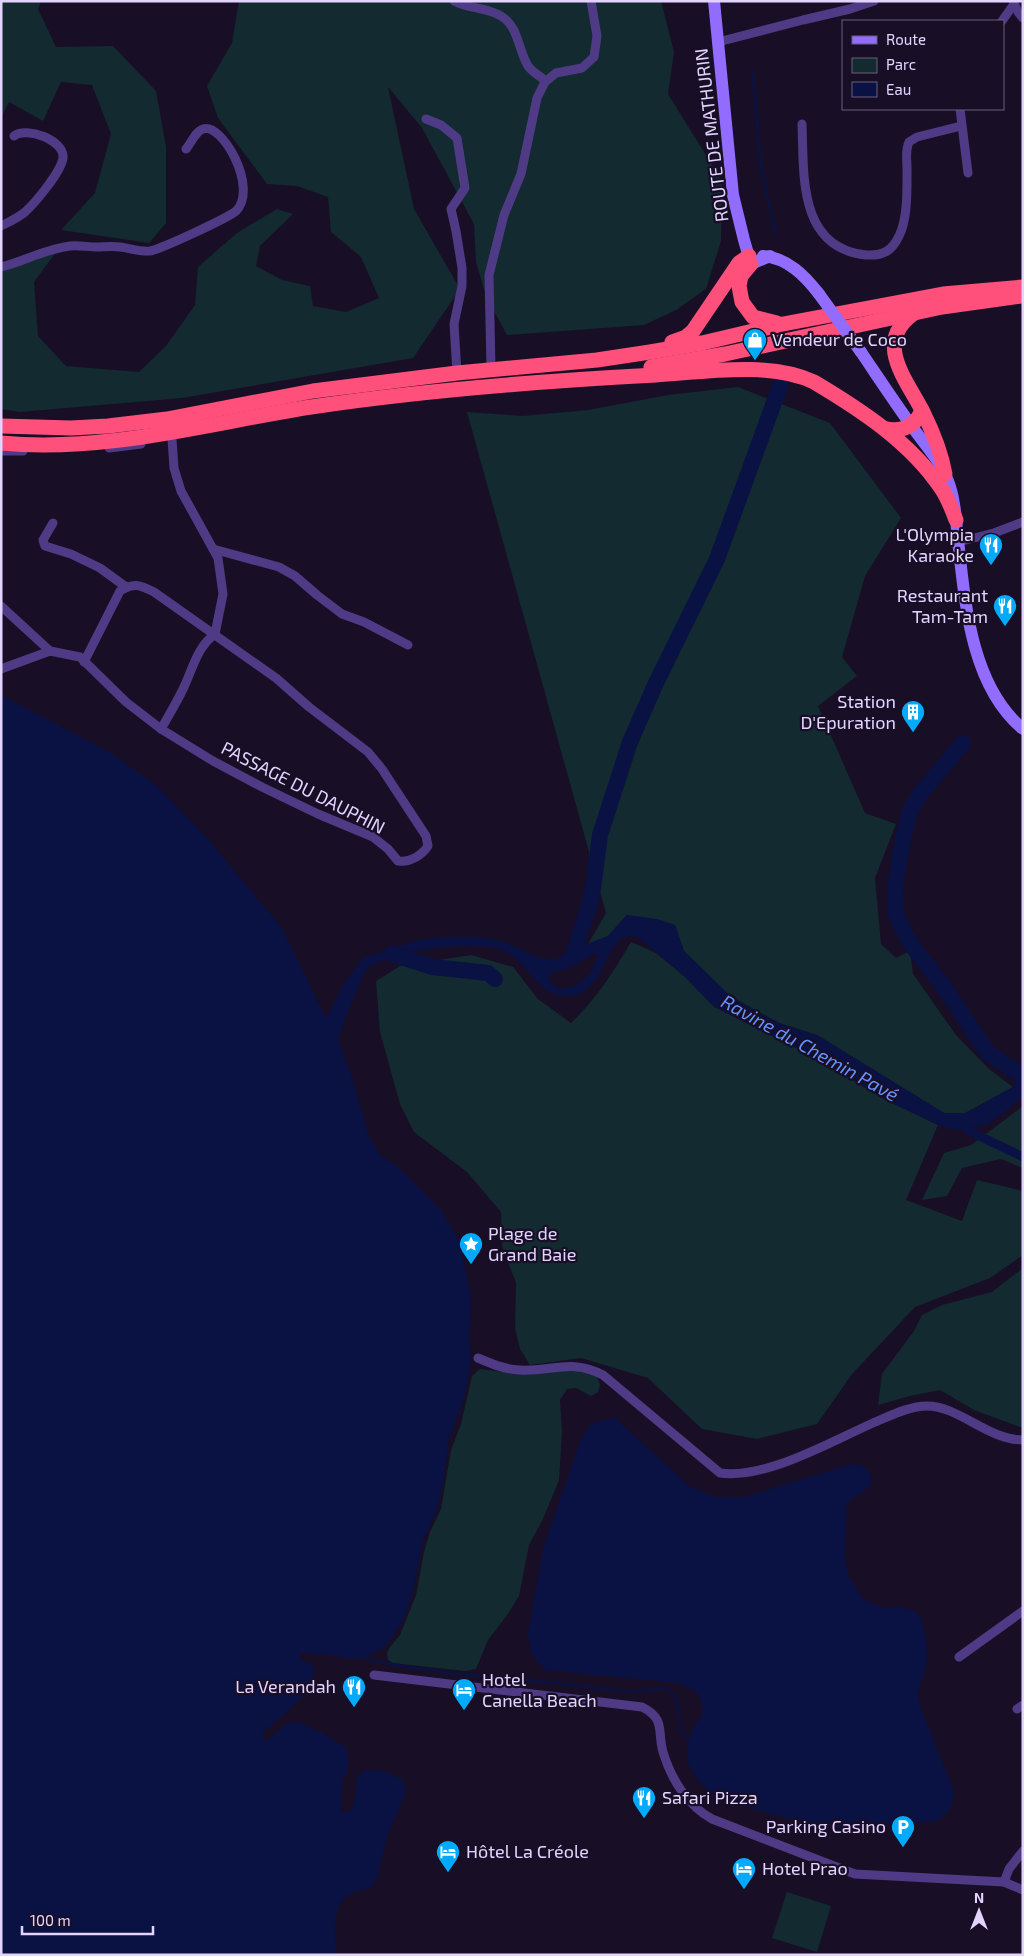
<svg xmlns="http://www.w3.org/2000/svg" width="1024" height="1956" font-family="'Exo 2',sans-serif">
<rect width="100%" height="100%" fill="#180f26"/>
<g fill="#122a30">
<polygon points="1,1 41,1 38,9 56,47 113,46 156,91 166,147 166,223 149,243 61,230 95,193 111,134 92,85 61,82 43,121 9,102 1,117"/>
<polygon points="239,1 661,1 674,52 668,94 722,181 721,241 706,289 676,310 644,325 507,335 486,296 476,262 474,224 422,128 388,87 414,209 460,289 413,358 182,398 20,412 1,409 1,269 56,252 34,282 38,336 66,366 139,372 166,346 195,305 198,267 237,233 277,209 293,214 260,246 256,266 282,280 310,286 313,306 346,312 379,298 361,257 331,232 328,197 297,186 267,184 218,118 207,86 232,43"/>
<polygon points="738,387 830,423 901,518 865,576 842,657 857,676 818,706 865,813 896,824 875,878 881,944 896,958 910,951 913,974 956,1035 989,1069 1013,1087 965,1113 944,1113 817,1035 779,1023 730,996 684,951 675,925 627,915 608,936 588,944 606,913 467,412 523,416 588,410 668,395"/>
<path d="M631,942l25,11 28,23 126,79 78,46 50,24 -32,75 56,21 15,-41 46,11v64l-33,23 -75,29 -63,67 -35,50 -60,15 -55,-10 -54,-51 -67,-20 -51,7 -10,-16 -5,-21 1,-45 -14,-37 -1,-34 -34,-40 -53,-40 -14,-28 -20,-72 -4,-51 24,-15 71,-11 42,12 25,32 33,24c27,-26 41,-49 60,-81z"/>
<polygon points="1023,1106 1023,1168 1001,1159 962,1168 947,1196 922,1200 944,1153 971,1145"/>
<polygon points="1023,1268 1023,1428 974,1410 940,1390 910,1396 878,1405 882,1374 914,1331 922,1315 942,1305 992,1292"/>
<polygon points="480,1369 523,1374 573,1369 597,1376 600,1385 598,1392 591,1396 576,1388 567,1389 560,1400 562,1431 559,1480 543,1519 529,1545 519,1596 508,1614 488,1640 476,1669 465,1671 393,1663 388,1660 387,1653 390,1647 400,1635 416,1595 424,1552 430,1532 441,1509 451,1450 461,1424 472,1376"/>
<polygon points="787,1892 831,1906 817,1952 772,1938"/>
</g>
<g fill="#0a1244" fill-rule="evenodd">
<path d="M1,695l112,59 45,33 49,51 75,90 44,91 17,-34 20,-27 56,-18 21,-3h41l24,5 36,17h17l10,-8 40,-15 19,-21 30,4 18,6 9,26 46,45 49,27 38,12 127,78h22l47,-26 3,-5 7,-3v18l-36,28 -33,5 -16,-5 -50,-24 -78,-46 -96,-48 -30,-31 -46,-39c-36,-9 -29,60 -72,59 -29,0 -38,-35 -63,-46 -25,-11 -115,0 -136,19 -4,3 -26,61 -29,70l15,42 16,56 12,19 16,10 44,44 18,31 12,56 -2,37 2,28 -7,37 -15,39 -6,45 -6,27 -14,30 -11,54 -8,25 -19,28 -21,11 -11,1 -30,-5 -22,-1 -2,2 1,4 11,5 3,4 -1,17 -22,23 -29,25 2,7 2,1 21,-17 10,-3 27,13 21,13 3,9v11l-6,15 -1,28 4,3 6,-3 4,-10 2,-23 8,-7h17l21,10 3,12 -18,41 -12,48 -6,7c-36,8 -34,19 -35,52l2,5 -2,10h-334zM596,953l2,2c-2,7 -6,16 -11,22 -11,11 -33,19 -38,-1l4,-4 14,-3z"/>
<path d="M614,1417l75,69 27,11h28l108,-33c11,1 14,3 20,12l-3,11 -19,13 -4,8 -1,51 3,16 15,24 20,9 17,-1 14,4 7,6 5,22 1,19 -3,17 -6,14 1,14 35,89c-2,16 -4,20 -17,29l-99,6h-17l-102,-27 -21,-19 -10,-18v-17l4,-16 9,-13 2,-12 -5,-12 -19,-10 -134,-13 -14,-17 -3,-19 15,-85 38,-110 10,-15z"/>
</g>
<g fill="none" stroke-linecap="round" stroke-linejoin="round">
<g stroke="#0a1244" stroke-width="2.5">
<polyline points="752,70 762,173 776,235"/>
<path d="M364,1658l14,4 77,12 94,8 80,10 36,-4c22,11 6,39 24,52"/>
</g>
<polyline stroke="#0a1244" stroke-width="9" points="962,1124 971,1132 1023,1157"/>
<g stroke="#0a1244" stroke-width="16">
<polyline points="963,743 921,793 910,811 903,838 895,887 896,914 903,930 915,950 942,984 988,1053 1023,1076"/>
<polyline points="392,954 433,967 488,973 495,979"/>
<polyline points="572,958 592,896 600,835 630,742 656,683 717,559 780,386"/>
</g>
<g stroke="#4f3b85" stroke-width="9">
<path d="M454,1c15,8 32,6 47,15 18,11 17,34 27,50 4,6 12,10 18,15"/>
<polyline points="1013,1 1018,12 1023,18"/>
<polyline points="1002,21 1014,4"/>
<polyline points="718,42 803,20 850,9 874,1"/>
<polyline points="960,109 968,173"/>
<polyline points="426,119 441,125 457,138 465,188 451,209 456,231 462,268 462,286 454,324 457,373"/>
<path d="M802,124c2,51 -4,124 64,131 17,1 26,-4 33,-19 9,-17 8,-49 8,-68 0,-8 -2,-18 2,-26l8,-5 44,-11"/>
<path d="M1,226c8,-4 17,-8 24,-14 10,-9 36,-40 38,-54 2,-18 -37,-32 -49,-22"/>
<path d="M1,267c24,-6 44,-18 69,-21 9,-1 18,1 27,1 7,0 15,-1 23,0 9,1 20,5 30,4 11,-2 78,-33 86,-40 23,-23 -14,-89 -33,-82 -7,2 -12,14 -17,20"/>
<polyline points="491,369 489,275 504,215 521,174 537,98 545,82 556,73 582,68 594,57 597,36 591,1"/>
<polyline points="109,448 141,444"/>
<polyline points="1,451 23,451"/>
<polyline points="53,523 43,540 45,546 71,554 100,568 126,587"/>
<polyline points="958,542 994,533 1023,522"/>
<polyline points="213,549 279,567 295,576 317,595 342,614 364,622 408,645"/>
<polyline points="1,606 50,651"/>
<path d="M1,669l49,-18 30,6 46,45 35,27 52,32 49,26 56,27 55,23 15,12 10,12c12,2 24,-6 30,-15l-2,-10 -44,-67 -14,-17 -59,-45 -33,-29 -122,-86c-14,-7 -20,-10 -34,-1l-36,71"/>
<path d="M161,729c8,-14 16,-27 23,-42 9,-19 13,-40 31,-53l8,-40 -5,-36 -37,-67 -7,-23 -2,-29"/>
<path d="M478,1358c14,6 26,11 41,12 33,2 52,-12 84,5l117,98c47,6 110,-31 153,-50 17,-7 36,-17 54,-17 32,0 61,34 96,34"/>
<polyline points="959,1657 1023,1611"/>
<path d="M374,1675l268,32c24,12 15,24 21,45 8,27 25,54 49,67l143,55 149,8 19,8"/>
<polyline points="1017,1709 1023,1705"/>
<polyline points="1004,1882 1009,1869 1023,1851"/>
</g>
<g stroke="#926cfe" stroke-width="12">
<polyline points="714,1 733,195 744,240 751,264 770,256"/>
<path d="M763,256c25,2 42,20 56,38"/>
<path d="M861,352c19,28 38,57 58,84 11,15 22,27 29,45 7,18 8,39 10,59 7,63 13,146 65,189"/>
</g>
<g stroke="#fe507b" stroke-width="15">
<polyline points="751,264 741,276 739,286 742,302 753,317 777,323"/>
<path d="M913,314c-40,29 -6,66 10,98 10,20 18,40 22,62"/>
<polyline points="672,342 686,337 693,331 739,263 749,256"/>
<polyline points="651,367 725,354 942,307 1021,296"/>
<polyline points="1,426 71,428 108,426 167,419 313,391 457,373 597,360 650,352 702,343 783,324 943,294 1023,287"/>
<path d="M886,429c17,3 30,-3 36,-19"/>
<path d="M1,443c105,10 208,-20 310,-36 114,-17 230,-26 345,-32 48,-3 114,-14 158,7 47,28 96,60 127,106 7,10 11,21 15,32"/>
</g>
<polyline stroke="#926cfe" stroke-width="12" points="819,294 861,352"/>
</g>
<defs>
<g id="shop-pin" transform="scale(1.25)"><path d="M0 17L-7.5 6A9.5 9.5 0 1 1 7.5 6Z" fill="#02aafd" stroke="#180f26"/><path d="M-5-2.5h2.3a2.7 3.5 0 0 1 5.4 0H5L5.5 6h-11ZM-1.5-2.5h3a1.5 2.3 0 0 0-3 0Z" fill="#fff"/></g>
<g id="restaurant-pin" transform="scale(1.25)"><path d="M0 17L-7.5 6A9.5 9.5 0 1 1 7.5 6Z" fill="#02aafd" stroke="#180f26"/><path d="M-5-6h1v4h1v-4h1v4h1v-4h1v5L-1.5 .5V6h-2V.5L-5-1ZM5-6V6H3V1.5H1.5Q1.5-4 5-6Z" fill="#fff"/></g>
<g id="building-pin" transform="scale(1.25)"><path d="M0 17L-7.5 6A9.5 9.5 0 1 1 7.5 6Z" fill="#02aafd" stroke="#180f26"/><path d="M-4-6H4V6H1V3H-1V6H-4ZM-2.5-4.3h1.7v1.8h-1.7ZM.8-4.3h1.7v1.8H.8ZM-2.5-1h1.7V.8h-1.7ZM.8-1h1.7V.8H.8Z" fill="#fff"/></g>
<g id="sight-pin" transform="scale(1.25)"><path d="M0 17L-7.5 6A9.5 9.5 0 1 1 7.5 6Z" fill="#02aafd" stroke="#180f26"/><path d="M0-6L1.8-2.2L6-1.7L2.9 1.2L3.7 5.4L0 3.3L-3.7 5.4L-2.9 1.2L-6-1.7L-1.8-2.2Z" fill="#fff"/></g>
<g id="hotel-pin" transform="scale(1.25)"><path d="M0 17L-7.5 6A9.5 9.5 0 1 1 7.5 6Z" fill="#02aafd" stroke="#180f26"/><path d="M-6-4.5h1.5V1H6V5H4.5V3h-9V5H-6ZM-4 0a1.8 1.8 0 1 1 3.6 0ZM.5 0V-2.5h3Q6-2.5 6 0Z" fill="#fff"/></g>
<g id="parking-pin" transform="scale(1.25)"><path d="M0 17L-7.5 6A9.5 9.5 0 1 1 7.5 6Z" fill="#02aafd" stroke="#180f26"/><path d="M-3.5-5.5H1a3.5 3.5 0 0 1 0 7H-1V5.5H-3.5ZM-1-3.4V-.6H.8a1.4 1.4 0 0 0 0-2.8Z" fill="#fff"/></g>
</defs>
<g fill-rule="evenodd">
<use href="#shop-pin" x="755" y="340"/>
<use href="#restaurant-pin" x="991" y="545"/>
<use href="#restaurant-pin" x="1005" y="606"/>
<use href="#building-pin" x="913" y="712"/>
<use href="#sight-pin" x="471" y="1244"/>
<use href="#restaurant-pin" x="354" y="1687"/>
<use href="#hotel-pin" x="464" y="1690"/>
<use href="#restaurant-pin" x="644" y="1798"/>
<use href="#parking-pin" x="903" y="1827"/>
<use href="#hotel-pin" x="448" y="1852"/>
<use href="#hotel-pin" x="744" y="1869"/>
</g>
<g text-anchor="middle" stroke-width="4.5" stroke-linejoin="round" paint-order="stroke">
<g font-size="18" fill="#e3d4ff" stroke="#180f26">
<text transform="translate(712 135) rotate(-97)" y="6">ROUTE DE MATHURIN</text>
<text transform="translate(303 788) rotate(27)" y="6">PASSAGE DU DAUPHIN</text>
</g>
<g font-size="18" fill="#e3d4ff" stroke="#180f26" text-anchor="start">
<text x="772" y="346">Vendeur de Coco</text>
<text x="974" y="541" text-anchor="end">L'Olympia<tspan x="974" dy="21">Karaoke</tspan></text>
<text x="988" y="602" text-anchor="end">Restaurant<tspan x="988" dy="21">Tam-Tam</tspan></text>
<text x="896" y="708" text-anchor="end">Station<tspan x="896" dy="21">D'Epuration</tspan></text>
<text x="488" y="1240">Plage de<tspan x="488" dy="21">Grand Baie</tspan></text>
<text x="482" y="1686">Hotel<tspan x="482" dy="21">Canella Beach</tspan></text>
<text x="336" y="1693" text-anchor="end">La Verandah</text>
<text x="662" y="1804">Safari Pizza</text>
<text x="886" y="1833" text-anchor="end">Parking Casino</text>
<text x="466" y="1858">Hôtel La Créole</text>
<text x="762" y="1875">Hotel Prao</text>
</g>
<g font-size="19" font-style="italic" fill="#6392fe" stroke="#180f26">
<text transform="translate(810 1048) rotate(29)" y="7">Ravine du Chemin Pavé</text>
</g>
</g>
<rect width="1024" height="1956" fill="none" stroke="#e3d4ff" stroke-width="5"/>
<rect x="842" y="20" width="162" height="90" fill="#180f26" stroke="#695e7d"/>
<rect x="852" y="36" width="25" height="8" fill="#926cfe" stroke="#695e7d"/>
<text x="886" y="45" font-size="15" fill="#e3d4ff">Route</text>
<rect x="852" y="58" width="25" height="15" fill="#122a30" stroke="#695e7d"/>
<text x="886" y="70" font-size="15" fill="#e3d4ff">Parc</text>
<rect x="852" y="82" width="25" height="15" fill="#0a1244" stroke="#695e7d"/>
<text x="886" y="95" font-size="15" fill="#e3d4ff">Eau</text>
<g transform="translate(979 1911)" stroke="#180f26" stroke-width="4" paint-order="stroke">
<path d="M0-4L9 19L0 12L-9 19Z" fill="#e3d4ff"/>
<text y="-8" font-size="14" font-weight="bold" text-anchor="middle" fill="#e3d4ff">N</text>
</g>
<path d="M22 1926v8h131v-8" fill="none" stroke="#e3d4ff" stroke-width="2.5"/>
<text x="30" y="1926" font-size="15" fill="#e3d4ff" stroke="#180f26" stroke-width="4" paint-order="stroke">100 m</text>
</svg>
